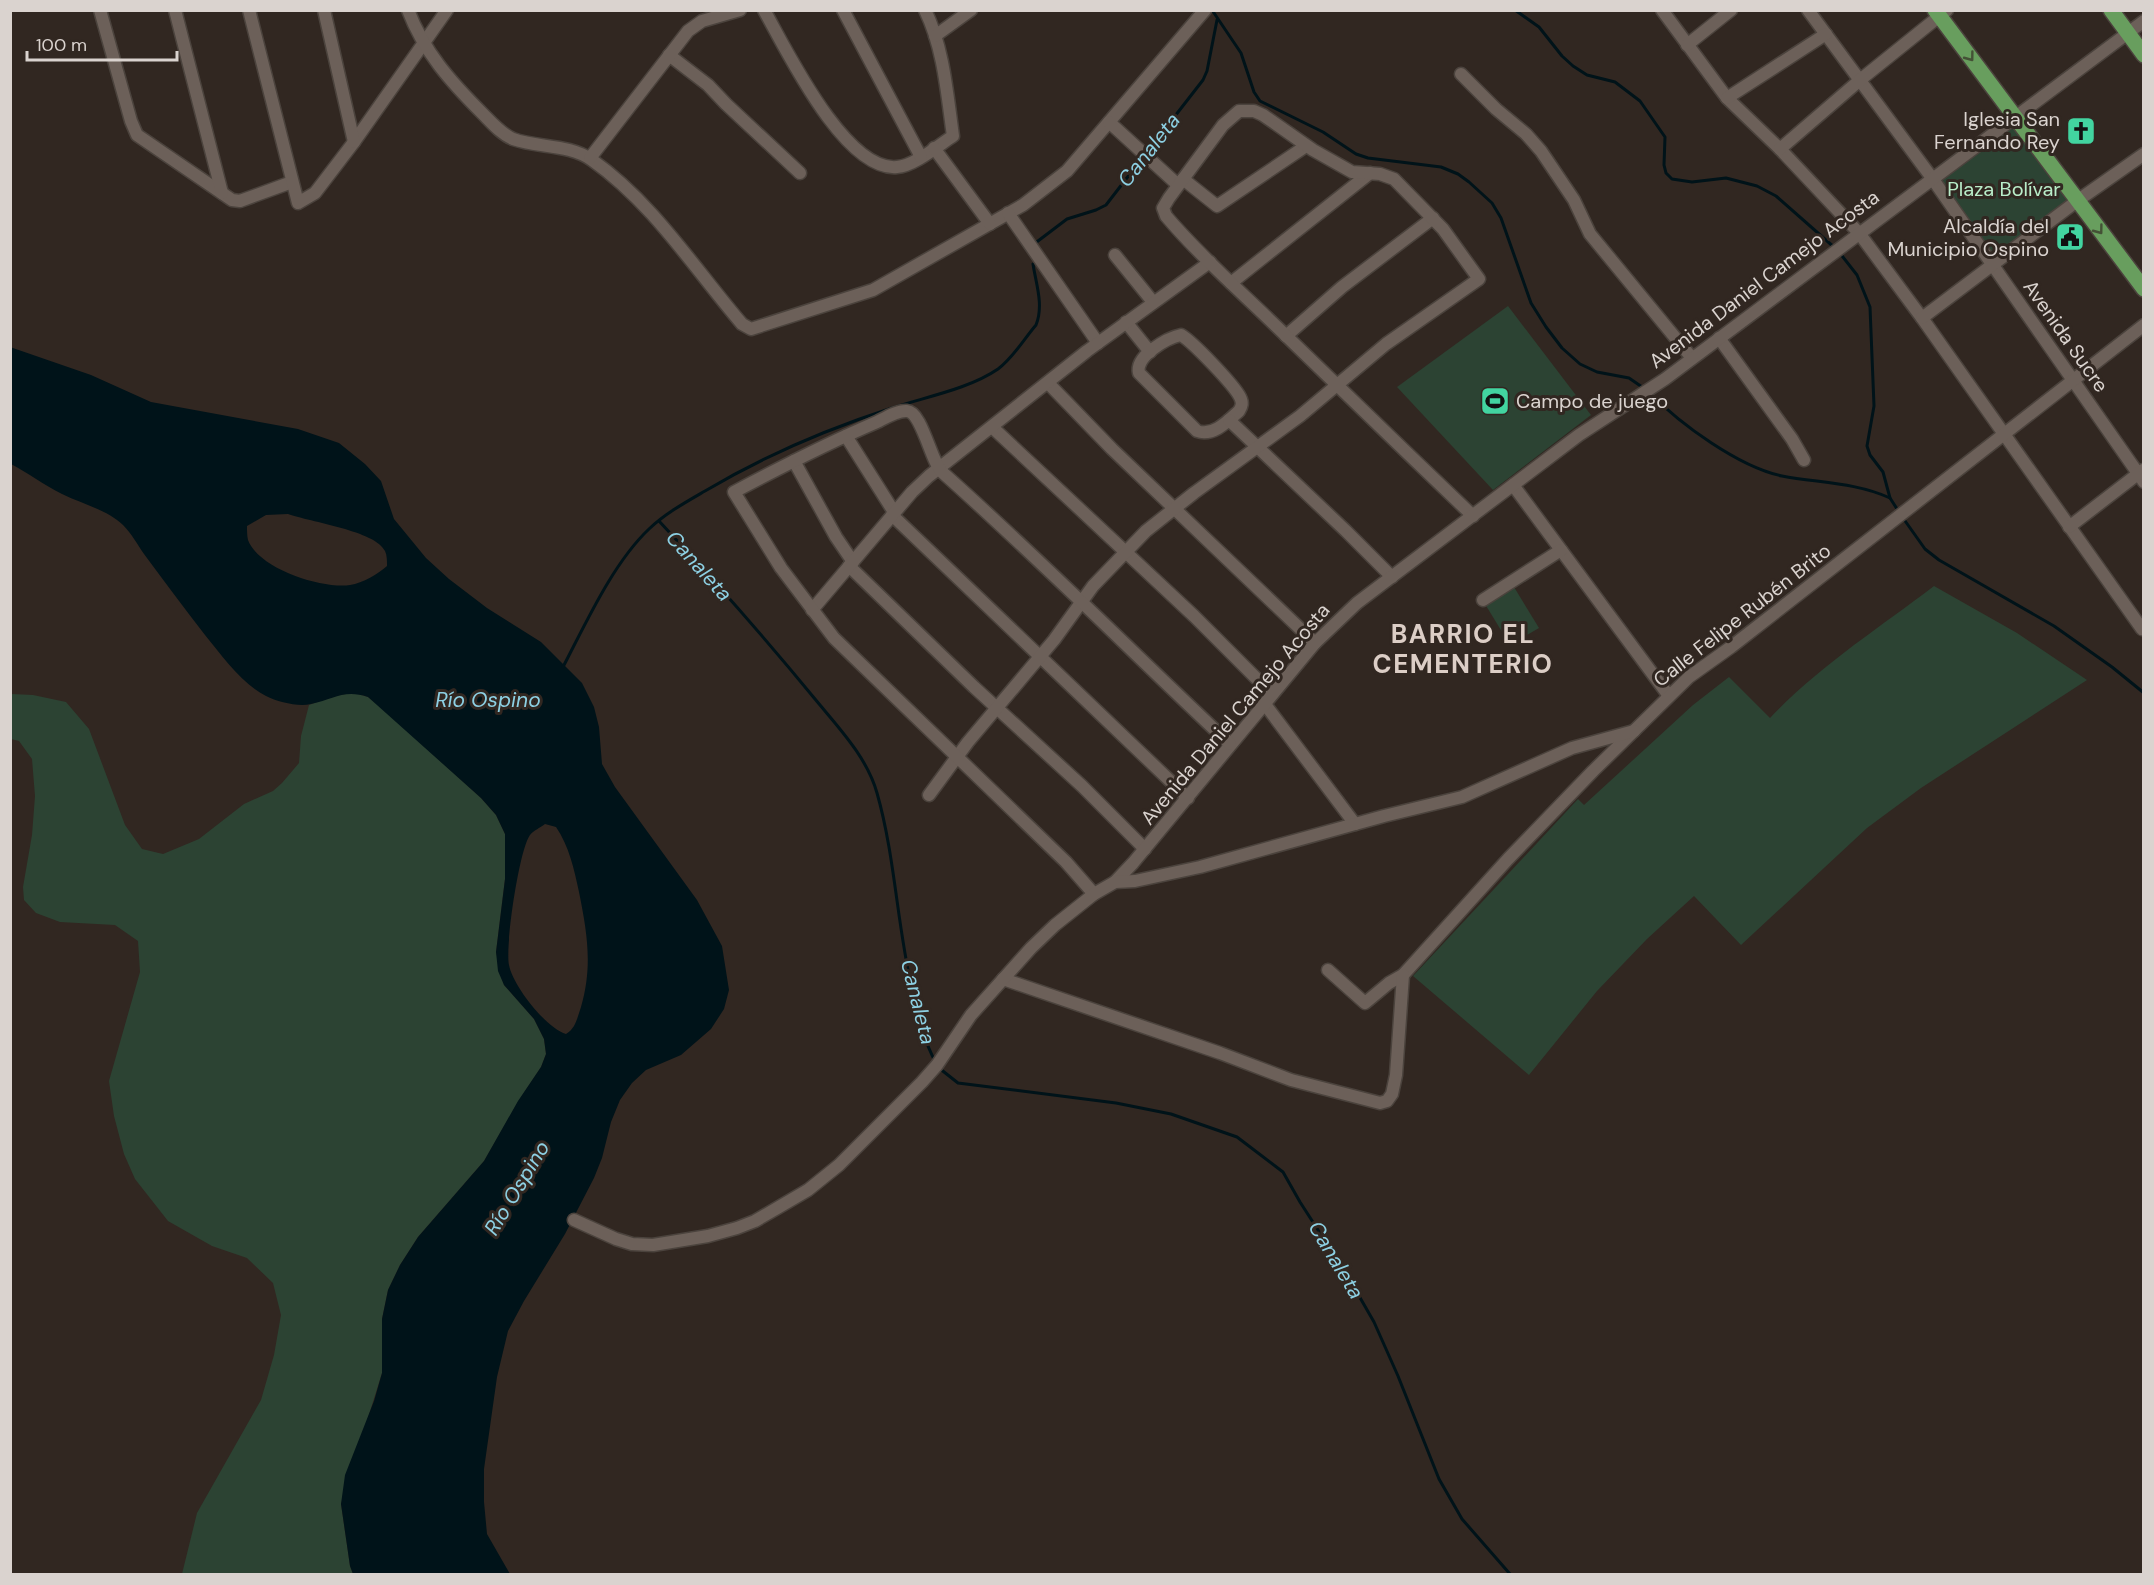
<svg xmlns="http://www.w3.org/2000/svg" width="2154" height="1585" font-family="'DM Sans',sans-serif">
<rect width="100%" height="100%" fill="#312721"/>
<g fill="#2c4333">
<polygon points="2015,117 2077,201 1993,265 1932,178"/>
<polygon points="1508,306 1591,415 1493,490 1397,387"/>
<path d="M1934,586l83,47 70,47 -166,108 -54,40 -126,117 -47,-49 -47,43 -50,52 -68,84 -116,-99 165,-177 6,6 109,-100 36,-28 41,41c48,-51 109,-90 164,-132z"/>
<polygon points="1514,587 1539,628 1510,645 1485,604"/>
<polygon points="355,693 368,697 382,708 481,798 496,815 505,834 505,879 496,952 504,985 534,1019 544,1039 546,1054 541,1067 518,1102 484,1161 418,1237 400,1265 388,1290 382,1319 382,1373 341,1504 350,1566 353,1574 182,1574 197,1513 261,1400 274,1355 281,1315 273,1283 247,1258 212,1246 168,1221 135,1179 124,1154 114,1116 109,1081 140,972 138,941 115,925 60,922 36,913 24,900 23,887 32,835 35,796 32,759 19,741 11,739 11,694 33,695 66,702 89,729 125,825 142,849 163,854 199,839 244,804 273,791 282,783 299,763 301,736 309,705 337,695"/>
</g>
<path fill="#001319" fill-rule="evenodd" d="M10,347l81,28 60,27 147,27 41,14 26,21 16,17 13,38 32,39 23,21 38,29 54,34 41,41 12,24 5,20 3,37 13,23 82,113 25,46 7,44 -5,19 -13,20 -30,26 -35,15 -14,13 -12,17 -9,22 -9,36 -8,20 -29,56 -41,67 -16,30 -11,46 -13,92v33l3,32 23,40h-157l-3,-8 -9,-62 4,-29 29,-74 8,-28v-54l6,-29 12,-25 18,-28 66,-76 34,-60 23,-34 5,-13 -2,-15 -10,-20 -30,-34 -6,-14 -2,-19 9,-73v-45l-9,-19 -15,-17 -113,-101c-24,-8 -34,2 -57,7 -13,3 -33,-2 -45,-8 -25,-13 -43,-39 -61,-61 -21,-27 -41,-54 -61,-81 -7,-10 -12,-20 -21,-29 -17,-16 -41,-21 -61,-31 -18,-9 -34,-21 -51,-30zM288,514c22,8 88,17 97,37 2,4 2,10 2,15 -9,8 -24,17 -37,19 -28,4 -91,-16 -102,-45 -1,-4 -1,-10 -1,-14l19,-11zM545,824l11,3c13,19 18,42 23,65 8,40 14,74 2,115 -4,11 -5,21 -15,27 -20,-6 -53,-48 -57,-69 -4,-18 10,-115 21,-130 3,-4 11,-8 15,-11z"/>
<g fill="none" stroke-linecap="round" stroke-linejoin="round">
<g stroke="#001319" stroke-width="3">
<polyline points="1212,10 1241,53 1254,92 1260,101 1323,132 1356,154 1368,158 1441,167 1458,174 1469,182 1492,203 1501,218 1531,303 1546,327 1562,348 1580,364 1597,372 1629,378 1645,389"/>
<polyline points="1515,10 1539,27 1562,56 1573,66 1587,75 1615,82 1640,101 1665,137 1664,165 1666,173 1672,179 1692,182 1726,178 1757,186 1776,196 1835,248"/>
<polyline points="1147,152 1203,80 1207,71 1217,20"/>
<polyline points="1034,244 1067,219 1096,210 1106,205 1143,157"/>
<polyline points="1839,252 1857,275 1870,307 1874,406 1867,446 1870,455 1883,472 1890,498 1899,512"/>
<path d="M1650,393c30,31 89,74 132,83 36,7 73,6 108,22"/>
<polyline points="1903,518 1925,549 1939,560 2054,626 2112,667 2144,693"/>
<path d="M659,521c54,58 106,117 156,178 23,28 52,58 62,94 18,63 20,132 35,196 6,26 11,50 24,74"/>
<path d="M563,667c23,-44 50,-104 86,-138 17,-16 37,-27 56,-38 59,-35 122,-62 187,-83 33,-11 77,-19 106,-39 15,-11 26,-30 38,-44 8,-20 0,-41 -3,-61"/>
<polyline points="939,1068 958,1083 1116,1103 1171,1114 1237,1137 1283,1172 1300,1202 1347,1275 1374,1322 1398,1376 1439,1479 1462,1519 1510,1574"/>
</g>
<g stroke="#4b433d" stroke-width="15">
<g id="minor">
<polyline points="100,10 131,121 137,135 232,200 240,201 292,182"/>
<polyline points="175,10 222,193"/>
<polyline points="249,10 298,203 315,193 354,142 447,10"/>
<polyline points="324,10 354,142"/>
<path d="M408,10c16,42 43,72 74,103 9,9 19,21 31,26 25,9 56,5 79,21 61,43 102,108 150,164l9,5 122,-39 150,-85 44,-34 138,-161"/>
<path d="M764,10c22,39 81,162 133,157 17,-1 42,-22 56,-31 -6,-42 -9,-87 -28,-126"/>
<polyline points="843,10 921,157"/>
<polyline points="1662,10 1727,98 1780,149 1859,233 1922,318 2142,629 2144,628"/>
<polyline points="1808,10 1932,178 2144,482"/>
<polyline points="935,36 971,10"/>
<polyline points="1687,45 1731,10"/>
<polyline points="669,55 708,85 726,104 800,173"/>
<polyline points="1461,74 1496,109 1526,134 1541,151 1574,200 1590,234 1692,358"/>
<polyline points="1727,98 1826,34"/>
<polyline points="1109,122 1178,185"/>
<polyline points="934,148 990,224"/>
<polyline points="1780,149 1860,80 1947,10"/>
<polyline points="590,158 688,31 702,21 740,10"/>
<polyline points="1183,179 1217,206 1306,146"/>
<polyline points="1008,213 1098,343"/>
<polyline points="1115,255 1153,302"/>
<polyline points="1231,283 1370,173"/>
<polyline points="1922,318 2077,201 2144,154"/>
<polyline points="1126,322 1150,352"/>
<path d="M1181,335c12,7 53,50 59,62 3,6 2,9 -1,14 -11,10 -26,26 -42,20l-58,-58c-4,-17 28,-35 42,-38z"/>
<polyline points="1286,336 1342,287 1433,218"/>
<polyline points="1719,338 1792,439 1804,460"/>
<polyline points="1048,383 1112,449 1315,643"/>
<polyline points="1229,420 1346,531 1392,577"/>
<polyline points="992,427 1194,616 1272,694"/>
<polyline points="846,436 894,512"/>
<polyline points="794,461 836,537 853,562"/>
<polyline points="1513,485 1669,696"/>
<polyline points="892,515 1188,798"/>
<polyline points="2069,527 2143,470"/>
<polyline points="849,566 974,687 1082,786 1145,849"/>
<polyline points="1483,600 1561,550"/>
<polyline points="812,610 912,492 929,476 1087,351 1210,262"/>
<polyline points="1264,703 1355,824"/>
<path d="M929,795l39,-53 86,-102 39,-54 53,-55 48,-38 106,-77 86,-72 93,-65 -36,-50 -49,-50 -14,-5 -28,-2 -39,-22 -50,-35 -9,-4h-15l-16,14 -54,73 -6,10 3,8c33,39 73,74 110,110 65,63 131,127 197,190"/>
<polyline points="1115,882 1133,863 1315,643 1357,603 1579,435 1665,379 2144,21"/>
<path d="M1094,894l-28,-32 -232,-224 -53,-70 -47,-76c47,-25 94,-49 143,-70 8,-4 21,-12 30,-11 15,1 24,51 35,61 99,88 192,182 288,272"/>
<polyline points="1328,970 1365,1003 1389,983 1403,975 1508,859 1593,771 1689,677 1731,647 2144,325"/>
<polyline points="1003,979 1220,1053 1291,1080 1380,1103 1387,1101 1392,1094 1396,1075 1403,975"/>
<polyline points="574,1220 616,1239 632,1244 653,1245 708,1236 737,1228 755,1221 779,1207 808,1190 839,1165 922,1082 937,1065 971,1015 1031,948 1055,925 1094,894 1115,882 1135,881 1200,867 1384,816 1462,797 1572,748 1634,731"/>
</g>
</g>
<g stroke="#4b433d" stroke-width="18">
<g id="major">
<polyline points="1935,10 2144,289"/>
<polyline points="2111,10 2144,55"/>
</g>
</g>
<use href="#minor" stroke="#6c6059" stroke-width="12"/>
<use href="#major" stroke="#689e5e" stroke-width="15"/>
</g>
<defs><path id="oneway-chevron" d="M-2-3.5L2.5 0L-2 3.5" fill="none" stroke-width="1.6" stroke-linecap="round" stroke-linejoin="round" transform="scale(1.5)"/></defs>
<g stroke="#445136">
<use href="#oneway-chevron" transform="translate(1970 57) rotate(53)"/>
<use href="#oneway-chevron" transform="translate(2099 230) rotate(53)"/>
</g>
<defs>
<g id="church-square" transform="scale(1.5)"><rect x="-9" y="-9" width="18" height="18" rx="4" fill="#42d4a0" stroke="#312721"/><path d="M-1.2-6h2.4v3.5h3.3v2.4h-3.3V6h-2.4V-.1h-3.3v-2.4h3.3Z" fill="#111"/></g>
<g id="civic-square" transform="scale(1.5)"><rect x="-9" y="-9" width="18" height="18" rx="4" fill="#42d4a0" stroke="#312721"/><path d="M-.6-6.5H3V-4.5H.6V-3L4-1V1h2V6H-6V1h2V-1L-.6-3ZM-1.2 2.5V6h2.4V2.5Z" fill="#111"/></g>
<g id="stadium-square" transform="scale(1.5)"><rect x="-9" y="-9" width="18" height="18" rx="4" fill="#42d4a0" stroke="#312721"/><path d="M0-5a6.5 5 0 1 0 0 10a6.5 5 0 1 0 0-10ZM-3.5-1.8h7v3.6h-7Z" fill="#111"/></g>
</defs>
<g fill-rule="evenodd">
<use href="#church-square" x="2081" y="131"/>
<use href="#civic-square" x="2070" y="237"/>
<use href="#stadium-square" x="1495" y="401"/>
</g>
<g text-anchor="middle" stroke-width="6" stroke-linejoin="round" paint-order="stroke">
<g font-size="20" fill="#dad3cf" stroke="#312721" text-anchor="end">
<text x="2060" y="126">Iglesia San<tspan x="2060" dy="23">Fernando Rey</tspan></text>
<text x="2049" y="233">Alcaldía del<tspan x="2049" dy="23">Municipio Ospino</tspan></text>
<text x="1516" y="408" text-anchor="start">Campo de juego</text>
</g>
<g font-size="20" fill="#b9edc9" stroke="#312721">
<text x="2004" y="196">Plaza Bolívar</text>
</g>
<g font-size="20" fill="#dad3cf" stroke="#312721">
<text transform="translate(1764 279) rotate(-37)" y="7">Avenida Daniel Camejo Acosta</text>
<text transform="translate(2066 336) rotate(55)" y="7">Avenida Sucre</text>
<text transform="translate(1742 615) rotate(-38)" y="7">Calle Felipe Rubén Brito</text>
<text transform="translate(1235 714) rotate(-50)" y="7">Avenida Daniel Camejo Acosta</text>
</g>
<g font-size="21" font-style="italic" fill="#8dd0e3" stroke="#312721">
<text transform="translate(1149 150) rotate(-52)" y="7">Canaleta</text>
<text transform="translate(699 566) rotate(48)" y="7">Canaleta</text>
<text x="488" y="707">Río Ospino</text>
<text transform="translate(918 1002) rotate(76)" y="7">Canaleta</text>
<text transform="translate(517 1188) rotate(-59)" y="7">Río Ospino</text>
<text transform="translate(1336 1260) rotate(59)" y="7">Canaleta</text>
</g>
<g font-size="26" font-weight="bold" letter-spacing="1.5" fill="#dccec6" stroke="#312721">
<text x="1463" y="643">BARRIO EL<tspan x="1463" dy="30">CEMENTERIO</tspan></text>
</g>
</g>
<rect width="2154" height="1585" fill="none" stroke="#dad3cf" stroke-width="24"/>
<path d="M27 51v9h150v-9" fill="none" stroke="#dad3cf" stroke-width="3"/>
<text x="36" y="51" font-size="18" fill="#dad3cf" stroke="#312721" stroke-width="4.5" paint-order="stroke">100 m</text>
</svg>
